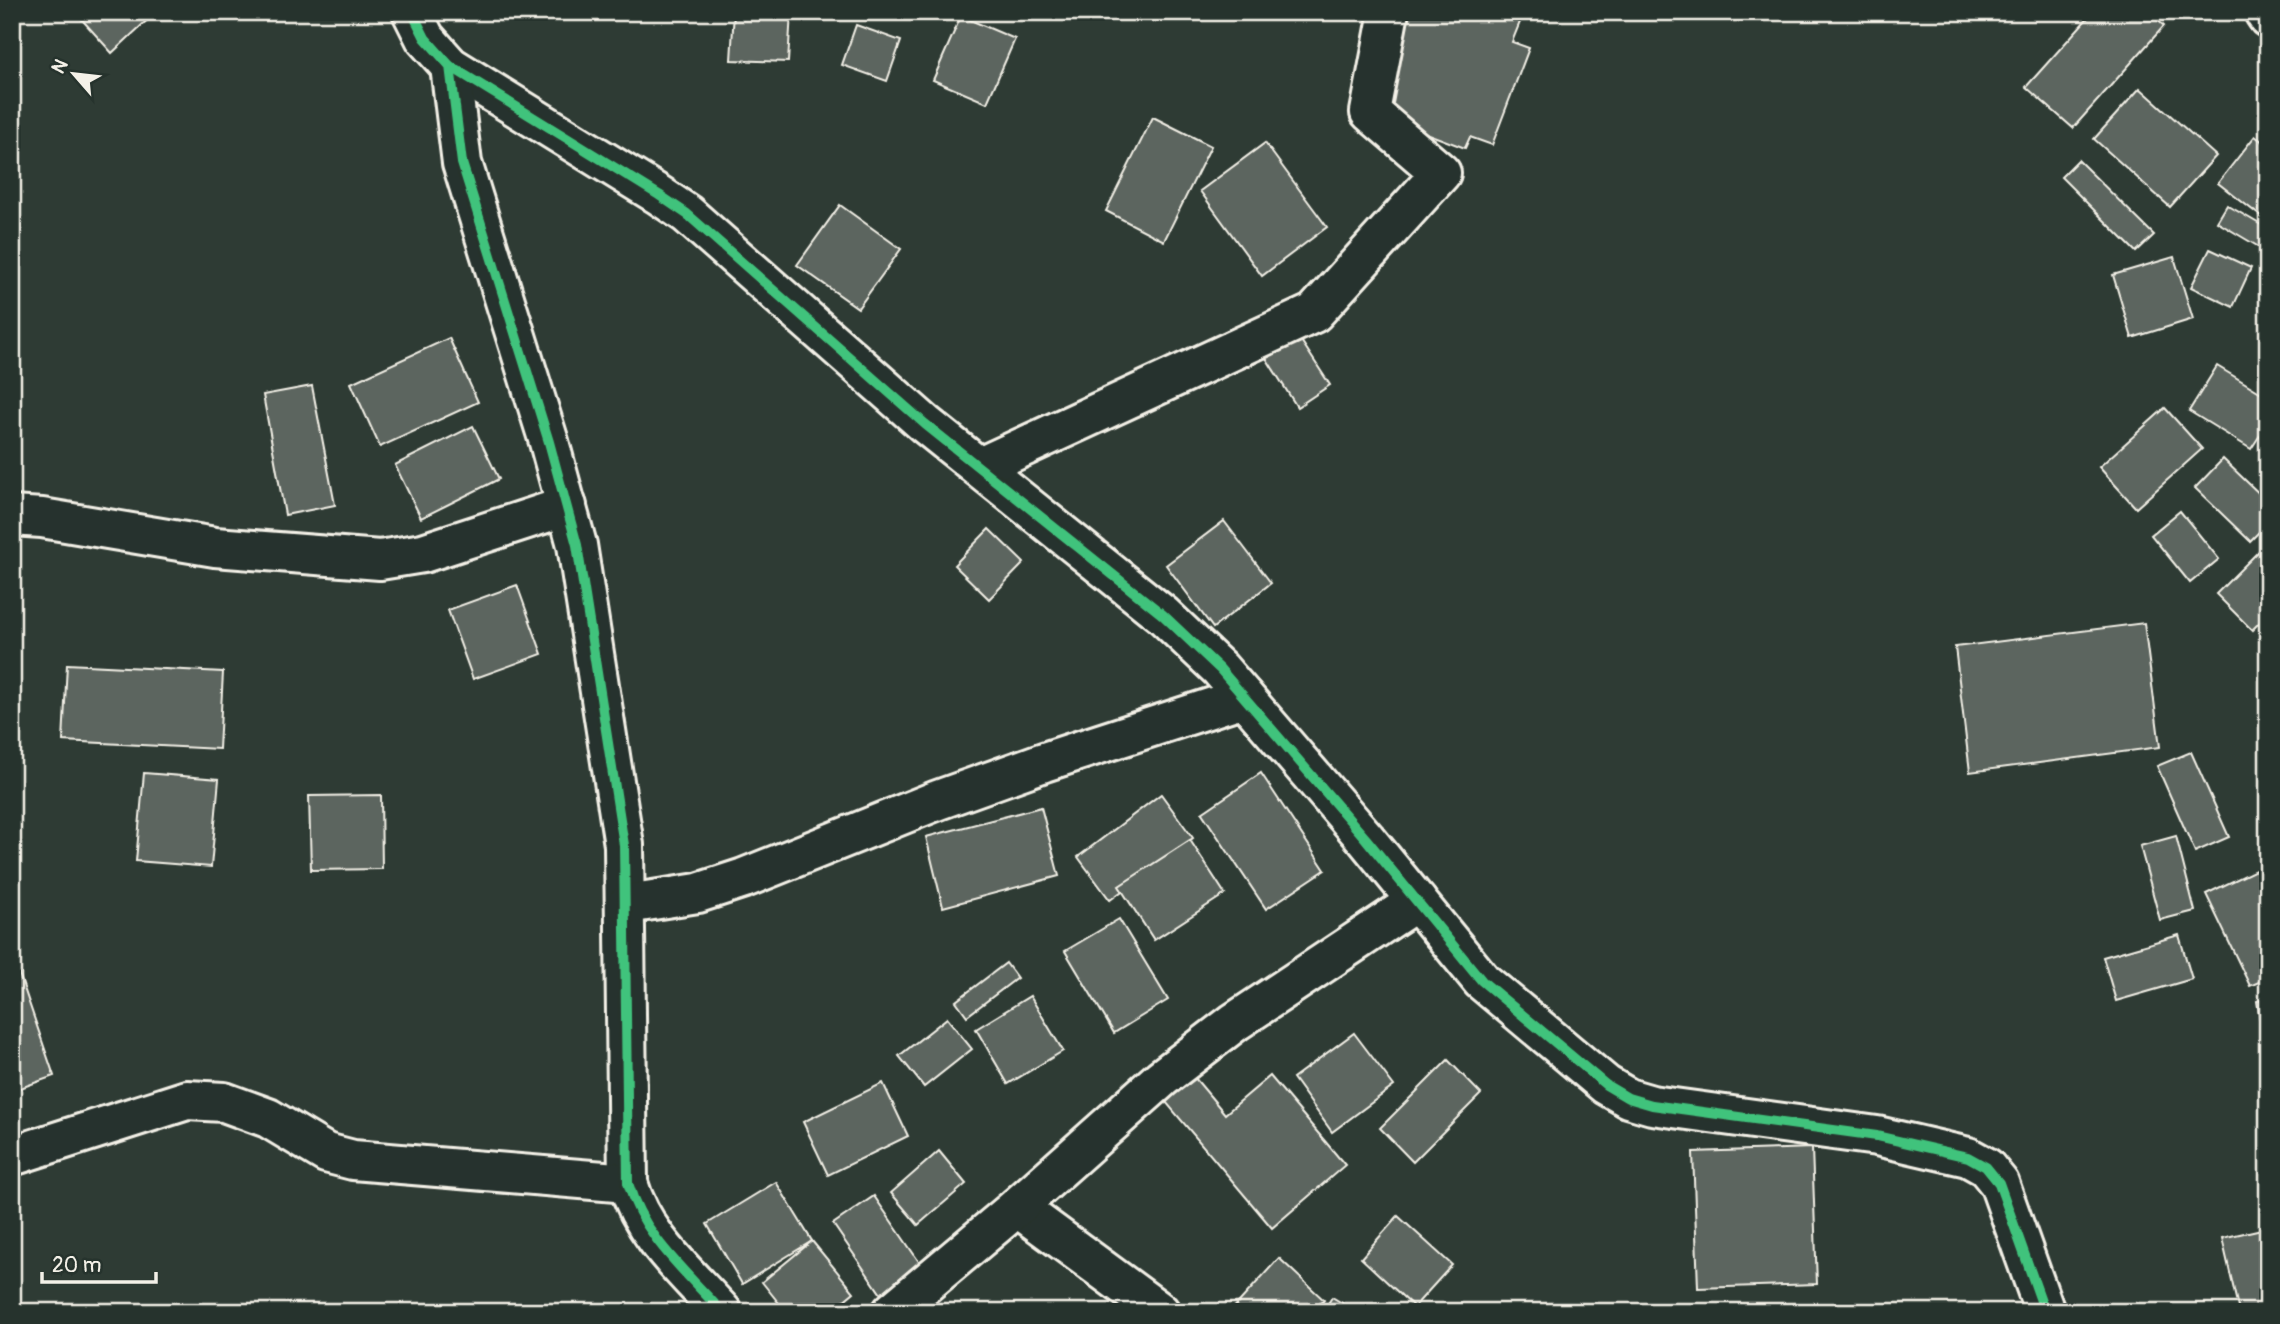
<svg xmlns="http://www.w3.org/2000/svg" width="2280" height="1324" font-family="Pangolin,sans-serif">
<rect width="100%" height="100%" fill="#2e3b34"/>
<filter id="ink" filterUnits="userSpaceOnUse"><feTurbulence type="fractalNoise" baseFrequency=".0143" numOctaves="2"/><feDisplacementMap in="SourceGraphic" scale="14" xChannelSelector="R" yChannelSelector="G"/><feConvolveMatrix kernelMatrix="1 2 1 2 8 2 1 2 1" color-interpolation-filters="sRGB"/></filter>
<g filter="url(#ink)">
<g fill="#5c655e" stroke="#f4f1e8" stroke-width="2">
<polygon points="75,12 156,12 112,53"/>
<polygon points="734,12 791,12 788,62 731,60"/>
<polygon points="1407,12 1524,12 1512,42 1529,48 1492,145 1470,137 1465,148 1370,112"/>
<polygon points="2093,12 2149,12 2164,26 2073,128 2026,87"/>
<polygon points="961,16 1015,39 987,103 933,80"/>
<polygon points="856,25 901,41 887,81 842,65"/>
<polygon points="2140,88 2216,156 2170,207 2094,139"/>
<polygon points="1153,117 1211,146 1164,241 1106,211"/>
<polygon points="2255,136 2268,146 2268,222 2218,183"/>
<polygon points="1265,143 1327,227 1262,276 1200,191"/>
<polygon points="2078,160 2154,235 2136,252 2061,177"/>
<polygon points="840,205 901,249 858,308 797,265"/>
<polygon points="2227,205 2268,229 2268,244 2264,250 2217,222"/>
<polygon points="2210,249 2251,268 2233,307 2191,287"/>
<polygon points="2174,257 2193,319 2132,338 2113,275"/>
<polygon points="1283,313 1330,385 1297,407 1251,334"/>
<polygon points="449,338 478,402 380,447 351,383"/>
<polygon points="2217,366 2268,397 2268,423 2251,449 2189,411"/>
<polygon points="312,386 335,505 285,515 263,395"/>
<polygon points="2165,408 2202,449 2136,508 2099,467"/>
<polygon points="473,426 499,479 421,518 395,465"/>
<polygon points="2223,459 2268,502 2268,523 2250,541 2195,488"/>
<polygon points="2180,511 2219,559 2190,583 2151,535"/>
<polygon points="1224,521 1271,583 1213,628 1166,565"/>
<polygon points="989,529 1024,563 989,599 954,565"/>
<polygon points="2268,542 2268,614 2252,630 2216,594"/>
<polygon points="517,585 542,654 473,679 448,610"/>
<polygon points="2144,623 2160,747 1970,772 1955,647"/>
<polygon points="67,664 223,672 219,749 63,741"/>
<polygon points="2191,752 2229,837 2195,852 2157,766"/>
<polygon points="144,773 219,779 211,867 136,861"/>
<polygon points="1261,773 1325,870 1266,909 1202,813"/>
<polygon points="1161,794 1193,838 1110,900 1078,857"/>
<polygon points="381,795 382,869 311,870 309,796"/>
<polygon points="1041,807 1059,876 943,907 926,837"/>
<polygon points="2176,836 2195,911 2160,920 2140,846"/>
<polygon points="1190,840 1225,894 1154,940 1119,886"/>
<polygon points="2268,864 2268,978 2250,986 2206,894"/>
<polygon points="1119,919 1168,1000 1114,1033 1065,951"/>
<polygon points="2179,935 2192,979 2116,1001 2103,957"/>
<polygon points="12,953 54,1076 12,1091"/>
<polygon points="1006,963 1017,978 967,1016 956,1001"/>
<polygon points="1030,996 1063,1051 1008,1084 976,1029"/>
<polygon points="2268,999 2268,1064 2267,1064 2257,1001"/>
<polygon points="947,1018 972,1049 924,1087 899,1056"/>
<polygon points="1354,1033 1394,1086 1332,1132 1293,1078"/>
<polygon points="1448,1060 1481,1094 1413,1162 1380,1128"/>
<polygon points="1189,1071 1225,1114 1270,1076 1345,1165 1272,1228 1160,1095"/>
<polygon points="883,1083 908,1136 828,1175 803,1122"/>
<polygon points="1812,1148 1817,1284 1698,1288 1693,1152"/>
<polygon points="939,1151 966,1184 918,1225 891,1193"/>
<polygon points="776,1182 812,1241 742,1284 707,1224"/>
<polygon points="874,1196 924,1269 883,1297 833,1224"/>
<polygon points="1398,1216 1452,1265 1414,1307 1361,1258"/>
<polygon points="2266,1228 2268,1312 2239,1312 2222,1238"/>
<polygon points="812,1241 854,1292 830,1312 786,1312 762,1282"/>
<polygon points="1279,1258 1324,1300 1314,1312 1230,1312"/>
<polygon points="1332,1297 1357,1312 1323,1312"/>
</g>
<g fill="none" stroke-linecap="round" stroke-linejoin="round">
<g stroke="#f4f1e8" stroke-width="44">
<g id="street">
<polyline points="412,12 425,38 450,66 659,195 687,214 925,424 1163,615 1220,669 1366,839 1482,981 1606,1085 1628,1098 1652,1105 1877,1136 1968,1157 1986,1167 1999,1183 2045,1312"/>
<polyline points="2264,12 2268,18"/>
<path d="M450,66l12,97 87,279 28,103 47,300 4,338c15,53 58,89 94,129"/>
<polyline points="980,467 1314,313 1441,173 1370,112 1389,12"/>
<polyline points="12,516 42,518 215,547 380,560 423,553 567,506"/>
<polyline points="627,904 698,893 744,878 938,800 1044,762 1244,697"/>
<polyline points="12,1156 187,1100 224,1102 268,1118 326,1153 353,1160 628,1183"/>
<polyline points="1017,1207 1160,1312"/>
<polyline points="892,1312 1017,1207 1162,1078 1235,1022 1417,901"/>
</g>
</g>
<use href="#street" stroke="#26332d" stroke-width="38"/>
<g stroke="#26332d" stroke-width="15">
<g id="cycleway">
<polyline points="412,12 425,38 450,66 659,195 687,214 925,424 1163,615 1220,669 1366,839 1482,981 1606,1085 1628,1098 1652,1105 1877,1136 1968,1157 1986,1167 1999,1183 2045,1312"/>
<path d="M450,66l12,97 87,279 28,103 47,300 4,338c15,53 58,89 94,129"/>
</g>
</g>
<use href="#cycleway" stroke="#40c37c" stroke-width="10"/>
</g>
</g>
<rect width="2280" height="1324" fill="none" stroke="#26332d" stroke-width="42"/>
<rect x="21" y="21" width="2238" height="1282" fill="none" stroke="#f4f1e8" stroke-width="2.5" filter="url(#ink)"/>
<g transform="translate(74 74) rotate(298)" stroke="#26332d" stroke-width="5" paint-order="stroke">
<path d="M0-5L12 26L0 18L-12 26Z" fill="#f4f1e8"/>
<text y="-10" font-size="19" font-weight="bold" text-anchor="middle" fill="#f4f1e8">N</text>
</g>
<path d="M42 1272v10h114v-10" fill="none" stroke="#f4f1e8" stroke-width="3.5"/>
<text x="52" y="1272" font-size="21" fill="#f4f1e8" stroke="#26332d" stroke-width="5" paint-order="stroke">20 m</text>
</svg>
